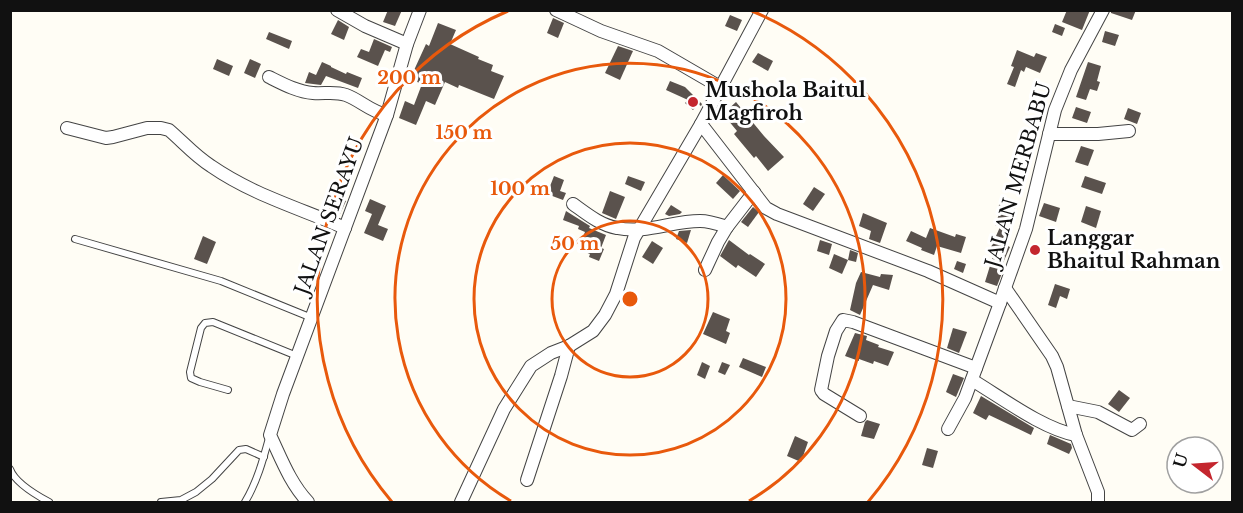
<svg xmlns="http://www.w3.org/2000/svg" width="1243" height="513" font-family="'Libre Baskerville',serif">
<rect width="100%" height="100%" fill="#fffdf5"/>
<g fill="#5a524d">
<polygon points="388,10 402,10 395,26 383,22"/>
<polygon points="1067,10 1090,10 1082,30 1062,22"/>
<polygon points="1111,10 1136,10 1132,20 1111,13"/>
<polygon points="730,15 742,20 737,31 725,26"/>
<polygon points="553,18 564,23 558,38 547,33"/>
<polygon points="338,20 349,27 344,40 331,34"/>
<polygon points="438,23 456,30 450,44 479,57 478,59 493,65 491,71 504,76 494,99 459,85 458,88 445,82 435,105 426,101 416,125 399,118 405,101 414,105 422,84 410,79 426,44 429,46"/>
<polygon points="1055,24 1065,28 1062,36 1052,32"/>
<polygon points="1105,31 1119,35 1115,46 1102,42"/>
<polygon points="269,32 292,41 289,49 266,39"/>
<polygon points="374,39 392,47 390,52 385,50 378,66 357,57 361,49 369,52"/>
<polygon points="618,46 633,51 620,80 605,73"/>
<polygon points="1017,50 1034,57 1036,53 1047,57 1040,73 1026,67 1024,72 1021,70 1015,87 1007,84 1014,67 1011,66"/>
<polygon points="758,53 773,61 768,71 752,62"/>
<polygon points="217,59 233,66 229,76 213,69"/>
<polygon points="250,59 261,64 255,78 244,73"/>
<polygon points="322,62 331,66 331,67 346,74 347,72 362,78 358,88 326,76 321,85 305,83 309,72 316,75"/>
<polygon points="1088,62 1101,66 1097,81 1100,82 1097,91 1090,89 1086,100 1076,97"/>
<polygon points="670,81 685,87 702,104 701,106 698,104 693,110 685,103 688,100 666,90"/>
<polygon points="736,102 764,136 784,157 768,171 756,156 754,158 734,134 737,131 723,114"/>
<polygon points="1076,107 1091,112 1087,123 1072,118"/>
<polygon points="1128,108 1141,113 1137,124 1124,119"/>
<polygon points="1081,146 1094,150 1088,166 1075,162"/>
<polygon points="723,175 740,191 733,199 716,183"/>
<polygon points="554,176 564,180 560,191 566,193 563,200 547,194"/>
<polygon points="628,176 645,182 641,191 625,184"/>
<polygon points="1085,176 1106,183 1102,194 1081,187"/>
<polygon points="814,187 825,194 813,211 803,204"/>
<polygon points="610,191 625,197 616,219 602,213"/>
<polygon points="334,196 346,201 340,214 329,209"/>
<polygon points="370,199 386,206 378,225 388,229 383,241 364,233 372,214 365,211"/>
<polygon points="1001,200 1016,206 1011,219 1013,219 1003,244 1010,247 999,272 1002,273 997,286 985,282 993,256 988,254 1000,227 995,225 1001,209 998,208"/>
<polygon points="1044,203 1060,208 1056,222 1039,216"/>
<polygon points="671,205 682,212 680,214 669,216 665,214"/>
<polygon points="1086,206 1101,211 1096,228 1081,222"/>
<polygon points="753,207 759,212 748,227 741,222"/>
<polygon points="566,211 590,226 589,228 606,235 601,248 604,249 599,261 589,257 590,254 578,249 585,232 578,229 579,226 563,220"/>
<polygon points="863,213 887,223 880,243 869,239 871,231 859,226"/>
<polygon points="930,228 955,237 956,234 966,237 961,253 937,246 934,255 921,250 922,248 906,241 911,231 926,238"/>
<polygon points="691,230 687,243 676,239 679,231"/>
<polygon points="203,236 216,242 207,264 194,259"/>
<polygon points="729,240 749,255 750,254 765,264 756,277 738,265 736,268 720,256"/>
<polygon points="820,240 832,244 829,255 817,251"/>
<polygon points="652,241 663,248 653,264 642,257"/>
<polygon points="850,250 858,253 856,262 848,260"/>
<polygon points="834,254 848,260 842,274 829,268"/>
<polygon points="957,261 966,264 963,273 954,269"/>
<polygon points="861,272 880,277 881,274 893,275 889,290 873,285 860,315 850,310 856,283"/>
<polygon points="1055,284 1070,289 1067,299 1060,296 1056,308 1048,305"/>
<polygon points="713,312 730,319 726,331 730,333 726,344 703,334"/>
<polygon points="953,328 967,332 959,353 947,348"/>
<polygon points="855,333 867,336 866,340 879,345 878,347 894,352 888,366 874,361 873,364 859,359 859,361 845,356"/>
<polygon points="743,358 766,367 762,377 739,367"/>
<polygon points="702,362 710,366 705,379 697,375"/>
<polygon points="722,362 730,365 725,375 718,372"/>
<polygon points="953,374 964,378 956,397 946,392"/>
<polygon points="1119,390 1130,398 1119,412 1108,404"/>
<polygon points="981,396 1034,428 1031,435 989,415 986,420 973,413"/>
<polygon points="867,420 880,424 874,439 861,436 865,422"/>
<polygon points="1050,435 1071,444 1072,448 1069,454 1047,444"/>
<polygon points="795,436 808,442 801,462 787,456"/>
<polygon points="927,448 938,451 933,468 922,465"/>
</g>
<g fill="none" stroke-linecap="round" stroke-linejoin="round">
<g stroke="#444" stroke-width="8">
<g id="lane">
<polyline points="75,239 221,281 312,318"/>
<polyline points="228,390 200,382 191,378 190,372 201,328 205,323 213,322 297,356"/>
<path d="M10,469c5,14 26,26 39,33"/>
<polyline points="161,502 181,500 196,492 212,479 239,450 246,449 264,457"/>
<path d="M245,502c12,-20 18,-42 24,-64"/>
</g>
</g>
<g stroke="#444" stroke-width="14">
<g id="street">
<polyline points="337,10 365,26 407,44"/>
<polyline points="556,10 601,31 658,51 720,87"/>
<path d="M269,77c14,7 29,15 44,16 11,1 22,-2 33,2 14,5 25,17 41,20"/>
<polyline points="701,124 766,208 777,214 928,271 1000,303 1005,288 1052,356 1057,367 1076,435 1098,492 1098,502"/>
<path d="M67,128l39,10 7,-1 34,-9h14l8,2c14,12 26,26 42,36 42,29 88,42 134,62"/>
<polyline points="1049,134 1098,134 1129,131"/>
<path d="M573,204c14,10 27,21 44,24 28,6 55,-7 83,-7 10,0 18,3 27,6"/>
<polyline points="705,270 718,242 727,227 754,192"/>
<polyline points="1005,288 1026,229 1055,110 1071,70 1103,10"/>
<path d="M972,380c30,18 71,49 104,55"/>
<polyline points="1068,406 1098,412 1132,430 1140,424"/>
<polyline points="860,416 824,394 821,390 828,356 836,331 843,320 853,322 976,368"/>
<polyline points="948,429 965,398 1000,303"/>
<polyline points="527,480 561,376 569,346"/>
<path d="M308,502c-18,-19 -27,-44 -38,-67l13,-41 104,-279 20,-71 13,-34"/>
<polyline points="461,502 504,409 531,366 551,353 569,346 593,331 605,315 616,294 634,238 701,124 762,10"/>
</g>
</g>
<use href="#lane" stroke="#fff" stroke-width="6"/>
<use href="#street" stroke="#fff" stroke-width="12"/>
</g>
<g fill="none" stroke="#e8590c" stroke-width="3">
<circle cx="630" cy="299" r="78"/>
<circle cx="630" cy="299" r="156"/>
<path d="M511 501A235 235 0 1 1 749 501"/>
<path d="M392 502A313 313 0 0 1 508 11M752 11A313 313 0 0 1 868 502"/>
</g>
<g fill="#c4262e" stroke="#fff" stroke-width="2">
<circle cx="693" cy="102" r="6"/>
<circle cx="1035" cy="250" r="6"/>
</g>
<g text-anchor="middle" stroke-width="6" stroke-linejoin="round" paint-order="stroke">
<g font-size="20" font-weight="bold" fill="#111" stroke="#fff" text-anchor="start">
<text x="705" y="97">Mushola Baitul<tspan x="705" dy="23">Magfiroh</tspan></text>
<text x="1047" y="245">Langgar<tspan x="1047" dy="23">Bhaitul Rahman</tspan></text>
</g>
<g font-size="20" fill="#111" stroke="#fff">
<text transform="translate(1018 175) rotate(-74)" y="7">JALAN MERBABU</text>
<text transform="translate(329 216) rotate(-70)" y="7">JALAN SERAYU</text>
</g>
</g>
<circle cx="630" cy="299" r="9" fill="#e8590c" stroke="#fff" stroke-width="3"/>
<g font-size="18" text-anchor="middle" font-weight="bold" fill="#e8590c" stroke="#fff" stroke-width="6" stroke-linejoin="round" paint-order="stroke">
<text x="409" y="84">200 m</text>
<text x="464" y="139">150 m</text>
<text x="520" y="195">100 m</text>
<text x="575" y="250">50 m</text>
</g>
<rect width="1243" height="513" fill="none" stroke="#111111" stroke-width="24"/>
<g transform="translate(1195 465) rotate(287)"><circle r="28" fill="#ffffff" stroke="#a0a0a0" stroke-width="1.5"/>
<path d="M0-4.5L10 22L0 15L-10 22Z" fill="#c4262e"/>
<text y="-9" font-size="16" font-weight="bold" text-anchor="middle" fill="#111111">U</text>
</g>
</svg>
